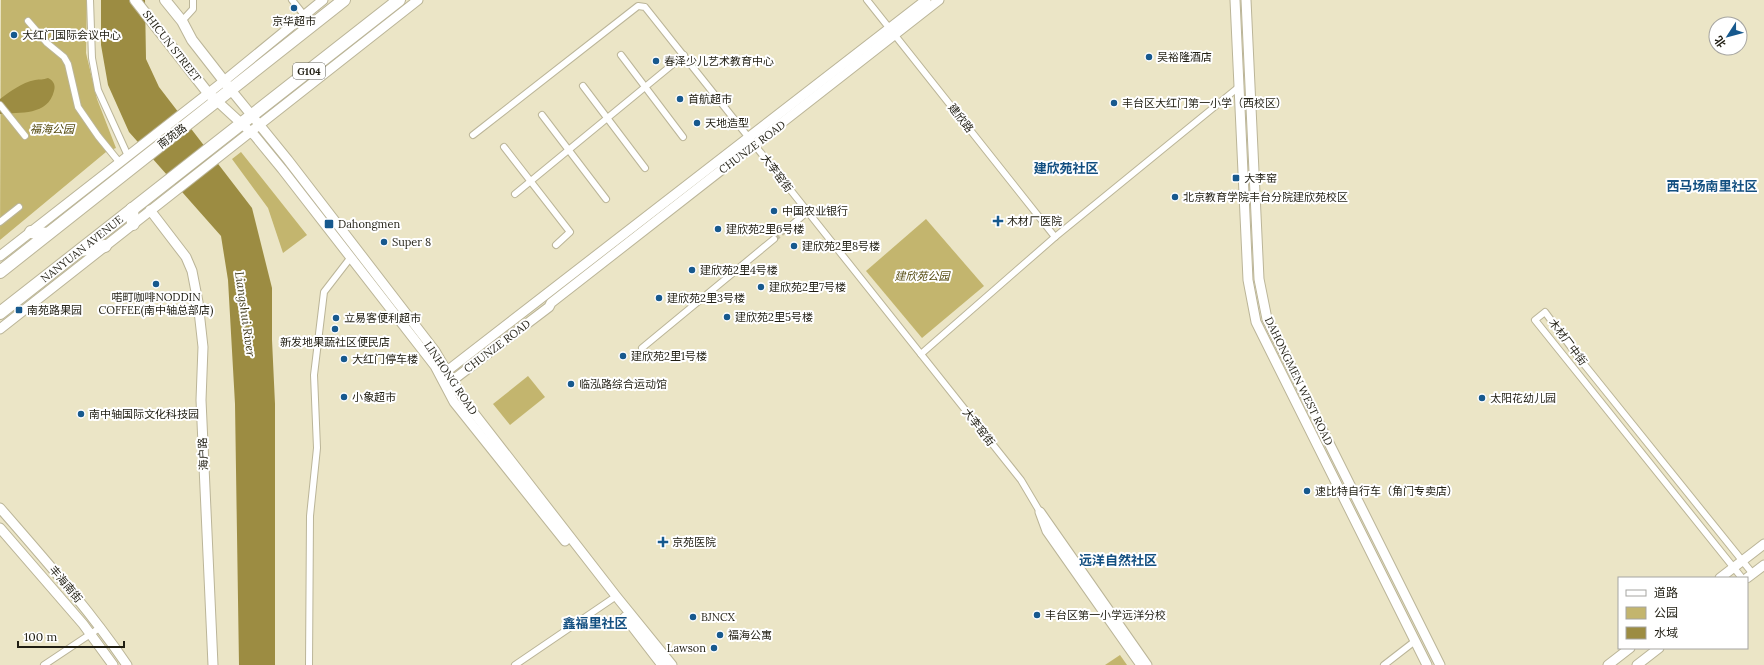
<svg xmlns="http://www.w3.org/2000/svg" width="1764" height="665" font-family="Lora,'Noto Sans SC',serif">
<rect width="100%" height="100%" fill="#ebe5c6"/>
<g fill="#c3b56e">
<polygon points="1,0 87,0 86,53 97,99 116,148 106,152 0,240"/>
<polygon points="241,152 307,235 283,253 268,208 232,159"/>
<polygon points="926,219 984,286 922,338 866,271"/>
<polygon points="528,376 545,397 510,425 493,404"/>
<polygon points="1120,655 1127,665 1105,665"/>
</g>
<g fill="#9c8c42">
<polygon points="101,0 145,0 146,59 159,87 252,208 272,288 272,340 275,404 275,665 239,665 235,404 228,280 221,236 129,132 108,85 101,45"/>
<path d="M48,78c5,2 8,7 6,13 -6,25 -34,21 -54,23v-15c11,-8 21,-16 35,-19 5,-1 8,0 13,-2z"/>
</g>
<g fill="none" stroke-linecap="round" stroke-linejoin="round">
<polyline stroke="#c2bda2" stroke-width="6" stroke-dasharray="6 3" stroke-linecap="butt" points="774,239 793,224"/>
<g stroke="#bbb598" stroke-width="8">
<g id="street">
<polyline points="90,0 92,58 98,90 128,156"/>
<polyline points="292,0 304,15"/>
<polyline points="867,0 1055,237"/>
<polyline points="28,21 47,43 64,57 68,64 78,107 98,136 120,163"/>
<polyline points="182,21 193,9 193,0"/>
<polyline points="621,55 683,137"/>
<polyline points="583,86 645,168"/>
<polyline points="0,105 25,136"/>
<polyline points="542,115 606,199"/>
<polyline points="473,135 638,6 645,7 1021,480 1040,512"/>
<polyline points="504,147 570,232 556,245"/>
<polyline points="515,194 684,55"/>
<polyline points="0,222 19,207"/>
<polyline points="793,224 807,212"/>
<polyline points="642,348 774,239"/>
<polyline points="921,354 1055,237 1240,86"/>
<polyline points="1742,578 1535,320 1545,312 1579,358 1753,574"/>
<polyline points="44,665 101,627"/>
<polyline points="309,665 310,516 317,448 314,375 324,292 351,257"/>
<polyline points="515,665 612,599"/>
<polyline points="1384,665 1415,641"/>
</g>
</g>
<g stroke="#bbb598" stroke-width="11">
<g id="secondary">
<polyline points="1235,0 1248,280 1256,322 1427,665"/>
<polyline points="1246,0 1259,279 1267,319 1440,665"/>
<polyline points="231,90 288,160 435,351 463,399 616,596 672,665"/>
<polyline points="217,101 255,136 282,169 435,366 454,402 565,541"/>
<polyline points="150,210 186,257 192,271 198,302 203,347 201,400 213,665"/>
<polyline points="0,256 224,81 323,0"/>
<polyline points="0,329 418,0"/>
<polyline points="445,375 447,371 456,364 926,0"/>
<polyline points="448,380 453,380 549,307 551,303 939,0"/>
<path d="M0,508c45,52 88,100 127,157"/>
<polyline points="0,528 83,624 113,665"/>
<polyline points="1720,578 1764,544"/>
<polyline points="1747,578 1764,565"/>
<polyline points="625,617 662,665"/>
<polyline points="1141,665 1047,531 1040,512 1147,665"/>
<polyline points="1608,665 1630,648"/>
<polyline points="1637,665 1659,648"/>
</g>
</g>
<g stroke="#bbb598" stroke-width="12">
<g id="primary">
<polyline points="135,0 208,93 217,101"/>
<polyline points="165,0 182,21 192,40 231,90"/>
</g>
</g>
<g stroke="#bbb598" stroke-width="14">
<g id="highway">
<polyline points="132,209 133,224"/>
<polyline points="31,232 47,234"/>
<polyline points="81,250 105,246"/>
<polyline points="0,272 344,0"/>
<path id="s1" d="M0,313l399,-313"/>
</g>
</g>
<use href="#street" stroke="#fff" stroke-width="6"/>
<use href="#secondary" stroke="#fff" stroke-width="9"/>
<use href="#primary" stroke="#fff" stroke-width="10"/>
<use href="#highway" stroke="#fff" stroke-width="12"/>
</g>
<g fill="#17598e" stroke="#fff" stroke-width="1.5">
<circle cx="294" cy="8" r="4"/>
<circle cx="14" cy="35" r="4"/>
<circle cx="1149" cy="57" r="4"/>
<circle cx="656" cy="61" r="4"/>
<circle cx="680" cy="99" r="4"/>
<circle cx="1114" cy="103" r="4"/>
<circle cx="697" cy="123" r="4"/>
<rect x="1232" y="174" width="8" height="8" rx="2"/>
<circle cx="1175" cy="197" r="4"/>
<circle cx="774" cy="211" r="4"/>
<path d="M996 215h4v4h4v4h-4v4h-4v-4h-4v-4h4z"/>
<rect x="324" y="219" width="10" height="10" rx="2"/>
<circle cx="718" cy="229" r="4"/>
<circle cx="384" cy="242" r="4"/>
<circle cx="794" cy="246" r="4"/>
<circle cx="692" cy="270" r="4"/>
<circle cx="156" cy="284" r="4"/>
<circle cx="761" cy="287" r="4"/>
<circle cx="659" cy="298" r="4"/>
<rect x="15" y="306" width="8" height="8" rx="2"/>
<circle cx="727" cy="317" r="4"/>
<circle cx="336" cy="318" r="4"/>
<circle cx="335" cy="329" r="4"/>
<circle cx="623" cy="356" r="4"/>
<circle cx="344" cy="359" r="4"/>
<circle cx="571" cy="384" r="4"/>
<circle cx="344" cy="397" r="4"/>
<circle cx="1482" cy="398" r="4"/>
<circle cx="81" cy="414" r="4"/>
<circle cx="1307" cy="491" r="4"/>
<path d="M661 536h4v4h4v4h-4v4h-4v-4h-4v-4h4z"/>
<circle cx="1037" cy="615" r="4"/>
<circle cx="693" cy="617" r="4"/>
<circle cx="720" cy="635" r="4"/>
<circle cx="714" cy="648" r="4"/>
</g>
<g text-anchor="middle" stroke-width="4" stroke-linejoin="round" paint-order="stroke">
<rect fill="#fff" stroke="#63625a" stroke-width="1" x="293" y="63" width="32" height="16" rx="3"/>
<g font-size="10" font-weight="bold" fill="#201e13">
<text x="309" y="75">G104</text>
</g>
<g font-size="11" fill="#201e13" stroke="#fff" text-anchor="start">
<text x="294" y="25" text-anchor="middle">京华超市</text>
<text x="22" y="39">大红门国际会议中心</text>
<text x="1157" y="61">吴裕隆酒店</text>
<text x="664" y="65">春泽少儿艺术教育中心</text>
<text x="688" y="103">首航超市</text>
<text x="1122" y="107">丰台区大红门第一小学（西校区）</text>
<text x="705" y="127">天地造型</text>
<text x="1244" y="182">大李窑</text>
<text x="1183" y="201">北京教育学院丰台分院建欣苑校区</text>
<text x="782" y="215">中国农业银行</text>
<text x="1007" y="225">木材厂医院</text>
<text x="338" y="228">Dahongmen</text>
<text x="726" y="233">建欣苑2里6号楼</text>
<text x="392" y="246">Super 8</text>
<text x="802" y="250">建欣苑2里8号楼</text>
<text x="700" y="274">建欣苑2里4号楼</text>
<text x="769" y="291">建欣苑2里7号楼</text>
<text x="156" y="301" text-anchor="middle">喏町咖啡NODDIN<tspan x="156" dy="13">COFFEE(南中轴总部店)</tspan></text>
<text x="667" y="302">建欣苑2里3号楼</text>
<text x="27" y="314">南苑路果园</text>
<text x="735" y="321">建欣苑2里5号楼</text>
<text x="344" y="322">立易客便利超市</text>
<text x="335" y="346" text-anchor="middle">新发地果蔬社区便民店</text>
<text x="631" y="360">建欣苑2里1号楼</text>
<text x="352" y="363">大红门停车楼</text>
<text x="579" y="388">临泓路综合运动馆</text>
<text x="352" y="401">小象超市</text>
<text x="1490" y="402">太阳花幼儿园</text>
<text x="89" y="418">南中轴国际文化科技园</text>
<text x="1315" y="495">速比特自行车（角门专卖店）</text>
<text x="672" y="546">京苑医院</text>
<text x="1045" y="619">丰台区第一小学远洋分校</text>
<text x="701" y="621">BJNCX</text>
<text x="728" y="639">福海公寓</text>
<text x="706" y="652" text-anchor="end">Lawson</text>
</g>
<g font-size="11" fill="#201e13" stroke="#fff">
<text transform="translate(172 46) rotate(52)" y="4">SHICUN STREET</text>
<text transform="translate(961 118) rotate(52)" y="4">建欣路</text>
<text transform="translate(172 136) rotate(-37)" y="4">南苑路</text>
<text transform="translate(752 147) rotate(-37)" y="4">CHUNZE ROAD</text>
<text transform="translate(777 173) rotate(53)" y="4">大李窑街</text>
<text dy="4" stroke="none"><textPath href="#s1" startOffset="104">NANYUAN AVENUE</textPath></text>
<text transform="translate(1568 342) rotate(53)" y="4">木材厂中街</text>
<text transform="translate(497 346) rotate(-37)" y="4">CHUNZE ROAD</text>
<text transform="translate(451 378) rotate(56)" y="4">LINHONG ROAD</text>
<text transform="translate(1299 381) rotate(64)" y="4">DAHONGMEN WEST ROAD</text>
<text transform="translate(979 427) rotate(52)" y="4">大李窑街</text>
<text transform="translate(203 454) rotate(-93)" y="4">海户路</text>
<text transform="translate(66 584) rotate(50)" y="4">丰海南街</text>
</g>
<g font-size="11" font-style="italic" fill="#54490e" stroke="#fff">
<text x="52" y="133">福海公园</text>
<text x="922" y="280">建欣苑公园</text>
</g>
<g font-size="12" font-style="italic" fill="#423b1b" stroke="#fff">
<text transform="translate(245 314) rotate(82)" y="4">Liangshui River</text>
</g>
<g font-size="13" font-weight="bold" fill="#134f80" stroke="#fff">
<text x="1066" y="173">建欣苑社区</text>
<text x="1712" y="191">西马场南里社区</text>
<text x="1118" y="565">远洋自然社区</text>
<text x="595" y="628">鑫福里社区</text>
</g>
</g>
<rect x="1618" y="577" width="130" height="72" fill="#ffffff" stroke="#a6a5a1"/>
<rect x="1626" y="590" width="20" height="6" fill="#ffffff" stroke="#a6a5a1"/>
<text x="1654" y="597" font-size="12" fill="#201e13">道路</text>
<rect x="1626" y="607" width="20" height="12" fill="#c3b56e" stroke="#a6a5a1"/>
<text x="1654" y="617" font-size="12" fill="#201e13">公园</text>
<rect x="1626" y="627" width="20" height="12" fill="#9c8c42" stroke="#a6a5a1"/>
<text x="1654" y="637" font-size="12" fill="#201e13">水域</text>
<g transform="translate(1728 36) rotate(234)"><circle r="19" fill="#ffffff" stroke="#a6a5a1"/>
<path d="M0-3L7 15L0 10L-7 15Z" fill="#17598e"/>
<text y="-6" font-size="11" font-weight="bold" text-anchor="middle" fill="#201e13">北</text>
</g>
<path d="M18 641v6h106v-6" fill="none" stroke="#201e13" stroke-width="2"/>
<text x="24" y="641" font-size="12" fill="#201e13" stroke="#ffffff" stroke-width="3" paint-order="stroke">100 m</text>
</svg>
